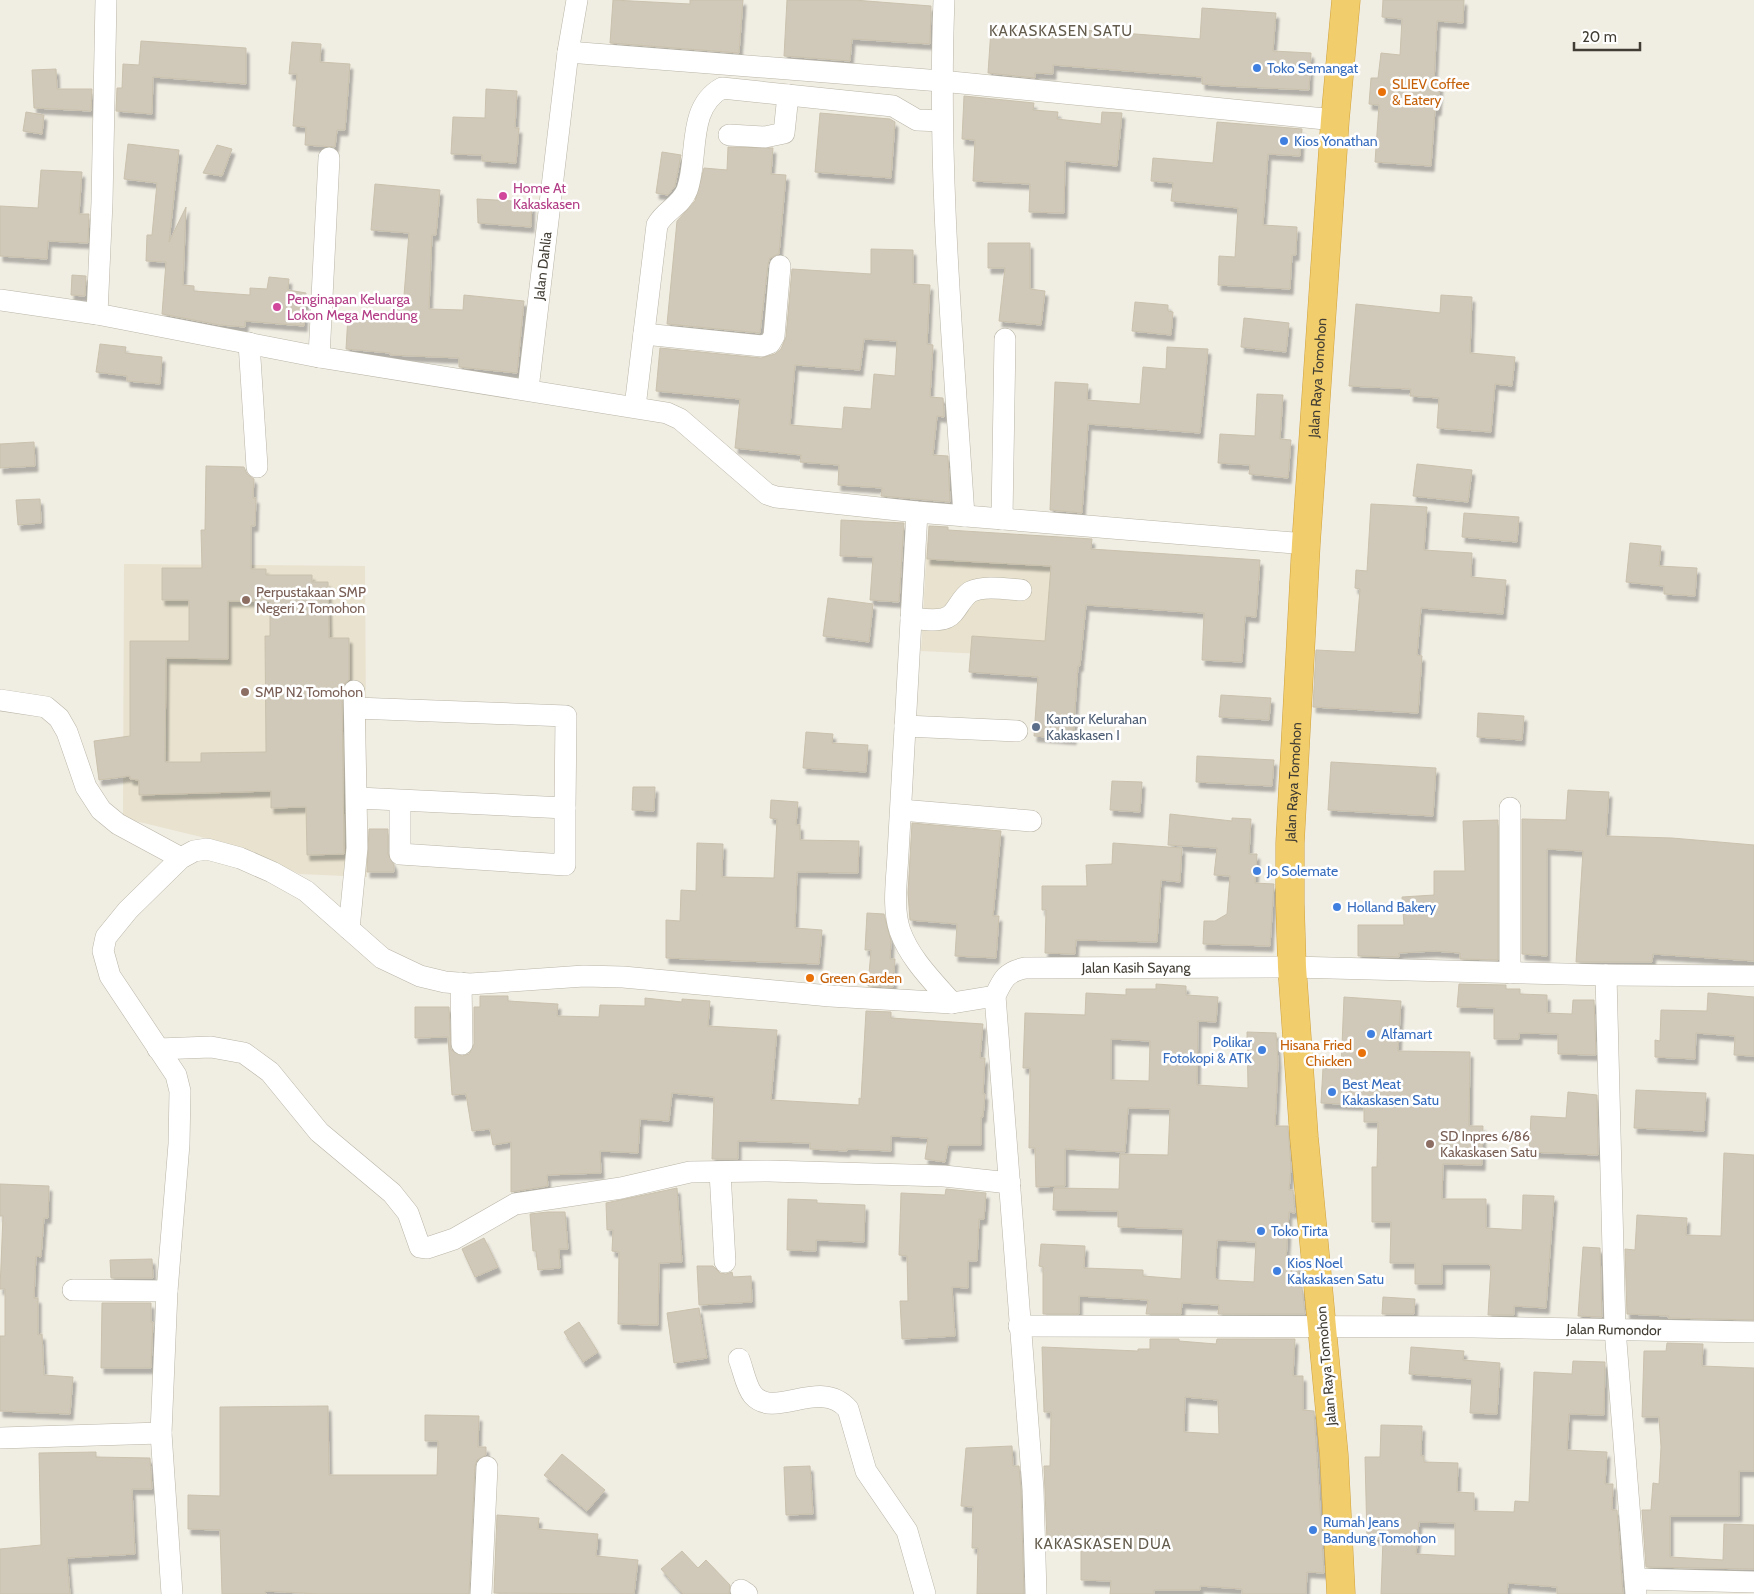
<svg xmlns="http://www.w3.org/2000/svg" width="1754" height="1594" font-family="Cabin,sans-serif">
<defs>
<filter id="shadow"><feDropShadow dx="3" dy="5.5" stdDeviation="1" flood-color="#0004"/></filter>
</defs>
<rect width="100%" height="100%" fill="#f0ede3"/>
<g fill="#e8e2ce">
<polygon points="927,543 1071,550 1065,675 1025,656 921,651"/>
<polygon points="124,564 365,566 367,877 300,874 226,843 123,818"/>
</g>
<g fill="#d0c9b9" stroke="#cac1ad" fill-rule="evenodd" filter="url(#shadow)">
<polygon points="613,0 690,4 690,0 743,0 739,53 610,43"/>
<polygon points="787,0 854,0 931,6 930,44 852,39 850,61 784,56"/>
<polygon points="1383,0 1464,0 1463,23 1437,21 1434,83 1440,84 1438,110 1435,110 1431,166 1375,162 1379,105 1369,104 1371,78 1378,78 1381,53 1400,55 1402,19 1382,17"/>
<polygon points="1202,8 1276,13 1273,51 1311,53 1309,90 1225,86 1202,84 1202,77 1053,65 1053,74 1035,73 1035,78 988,73 991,29 1083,35 1084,30 1200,39"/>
<polygon points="141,41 246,48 246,84 153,77 152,114 116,111 117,88 122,88 123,64 139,65"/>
<polygon points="292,42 321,44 320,62 350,64 345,130 337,130 335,147 305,145 306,127 293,126 297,74 289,74"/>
<polygon points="56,69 57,89 92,89 91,111 34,108 32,70"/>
<polygon points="486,89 517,91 515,128 519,128 516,163 482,161 482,155 451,154 453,117 485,118"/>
<polygon points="964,96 1034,103 1033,110 1058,112 1057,119 1101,124 1102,112 1122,113 1117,166 1065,161 1064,213 1029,212 1030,184 973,181 975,140 962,139"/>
<polygon points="26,112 44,115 42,134 23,131"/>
<polygon points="820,113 890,119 895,122 891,178 815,172"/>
<polygon points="1217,122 1302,129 1300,156 1268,154 1263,225 1297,227 1296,255 1292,255 1290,289 1218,285 1219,256 1235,257 1238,208 1171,201 1173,183 1151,181 1153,158 1213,163"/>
<polygon points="128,144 179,150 169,242 186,207 183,285 194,286 194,291 250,295 250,288 267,289 269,277 289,279 288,290 306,293 304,326 245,321 245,327 220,325 162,314 166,262 146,261 147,235 152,235 157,183 124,179"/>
<polygon points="217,145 232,149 222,176 203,173"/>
<polygon points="728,147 773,148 771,174 786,175 779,254 770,258 768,264 760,333 667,324 677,221 695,201 704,168 727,170"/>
<polygon points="662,152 681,155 675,186 668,195 656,193"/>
<polygon points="41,170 82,172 79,214 89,214 88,243 48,241 47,259 0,256 0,206 38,208"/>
<polygon points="375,184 440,190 436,235 432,235 429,309 463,310 464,295 524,301 517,373 459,367 459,358 390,355 390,353 346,349 348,316 392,320 392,307 403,308 409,233 371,230"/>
<polygon points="477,199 532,202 531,227 478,223"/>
<polygon points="988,243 1030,243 1030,289 1045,291 1041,325 999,321 1005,268 988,268"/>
<path d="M871,249l42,1v34l17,1 -3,59 6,1 -3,52 13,1 1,13v6l-7,-1 -4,39 15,1 2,46 -69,-6 1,-8 -44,-3 1,-20 -39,-3 1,-7 -66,-7 5,-49 -84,-8 4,-43 101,10 14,-4 6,-5 5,-12 6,-68 79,5zM864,339l33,2 -2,35 -21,-2 -3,35 -27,-2 -2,22 -52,-4 5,-60 65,5z"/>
<polygon points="72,275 86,276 85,296 71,295"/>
<polygon points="1441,295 1472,297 1470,353 1515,357 1512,386 1495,384 1491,432 1437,428 1439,398 1410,396 1411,389 1349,386 1356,304 1440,313"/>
<polygon points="1135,302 1168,305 1168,311 1173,312 1171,335 1132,331"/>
<polygon points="1244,318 1289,323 1286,352 1241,347"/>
<polygon points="100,344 126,347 125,353 162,357 160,384 127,381 127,376 96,372"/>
<polygon points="1167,347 1208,349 1200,433 1088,424 1082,513 1050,510 1055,382 1088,384 1087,400 1140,404 1143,367 1166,369"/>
<polygon points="1257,394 1283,395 1280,439 1291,440 1288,478 1249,474 1250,465 1218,463 1220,434 1255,436"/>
<polygon points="34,442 35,466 0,468 0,444"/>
<polygon points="1417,464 1472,470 1468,502 1413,496"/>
<path d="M206,466l38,1 3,7 7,5 -1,19h3l-1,28h-4v43h15v6h46v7h16l1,56h20v42l-6,5 -1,6 2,163 -37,1 -1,-48 -35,1v-17l-132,4v-15l-9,-1v-3l-31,4 -5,-39 36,-5v-95h59v-41h-27v-32h40l-1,-38h4zM228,601h42v35h-5l1,116 -65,1v9h-36l1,-104 62,1z"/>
<polygon points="40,499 41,523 18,525 16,500"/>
<polygon points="1371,504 1427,507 1424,550 1472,553 1471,577 1506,580 1503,614 1421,608 1417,655 1422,656 1418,713 1313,707 1316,650 1355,652 1360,589 1355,588 1356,570 1367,571"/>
<polygon points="1464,513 1519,517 1517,542 1462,537"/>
<polygon points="841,520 904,523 899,602 870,600 873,557 840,556"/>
<polygon points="929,526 948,527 948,530 1092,539 1091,549 1260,560 1256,617 1245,616 1242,662 1202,660 1204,613 1086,605 1080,666 1078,666 1073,739 1034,736 1038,677 969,672 972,636 1045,641 1051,566 927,559"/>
<polygon points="1630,543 1661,546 1659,566 1697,568 1695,596 1664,594 1664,586 1626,582"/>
<polygon points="828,598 873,604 869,642 823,636"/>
<polygon points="1221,695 1271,698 1269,720 1219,717"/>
<polygon points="1478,713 1524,716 1522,740 1477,737"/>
<polygon points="806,732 833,734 832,743 868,745 866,772 803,768"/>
<polygon points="1197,756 1274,760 1272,786 1196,782"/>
<polygon points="1331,762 1436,768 1433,816 1328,810"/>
<polygon points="1112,781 1142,782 1140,812 1110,810"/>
<polygon points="633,787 655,787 654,811 632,810"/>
<polygon points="1568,790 1609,792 1606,836 1672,838 1754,845 1754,961 1653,954 1652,962 1576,962 1583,851 1547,849 1547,956 1522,954 1522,819 1566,820"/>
<polygon points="771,800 798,802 796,825 800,825 800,840 859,841 858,873 797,872 795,928 822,930 819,964 666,958 666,920 680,921 681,890 696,891 697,843 723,844 722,877 774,878 777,819 770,818"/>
<polygon points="1170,814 1232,821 1232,818 1251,819 1249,854 1257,854 1255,883 1274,884 1270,946 1203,944 1204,921 1215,921 1227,914 1230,876 1214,875 1217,848 1168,845"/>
<polygon points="1498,820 1498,960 1460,959 1460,953 1434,951 1399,953 1399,957 1358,956 1358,925 1404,925 1402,897 1434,895 1434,871 1465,871 1463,821"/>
<polygon points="912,823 1001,831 993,916 999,916 996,958 955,956 957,924 910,920 908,893"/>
<polygon points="369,829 388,829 388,854 394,865 394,872 367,872"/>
<polygon points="1113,843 1182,848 1180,882 1161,880 1157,942 1076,940 1075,954 1045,953 1046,910 1042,910 1042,886 1087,886 1086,865 1112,864"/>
<polygon points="867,913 884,914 891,941 890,959 895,959 893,987 868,986 871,950 865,950"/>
<path d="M1156,984l30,2v9l32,2 -2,25 -18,-1 -1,64 51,3 -1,-56 29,1 2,29 -3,64h13l3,42 -2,22h4l2,23 -6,-1 -3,48h13l-1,27h4l3,27h-87l1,-9 -37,-2 -1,11h-35l2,-14 -69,-4v18h-36v-47l-4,-1 2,-22 44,2 -1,22 59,2v6l38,3 2,-50 -65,-2v-16l-65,-1 1,-22 65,1 1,-35 48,1 2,-46 -42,-1 -3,44 -60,-3v37l-29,1 -1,-39h-6l1,-80h-7l2,-55 60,2 1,-22 40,2v-6h30zM1111,1039l39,2 -1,40 -38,-1zM1217,1240l39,2 -2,40 -37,-2 -2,-3z"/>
<polygon points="1459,984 1506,985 1506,989 1520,989 1520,994 1547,995 1547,1013 1572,1014 1573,1000 1594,1000 1596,1055 1558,1054 1558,1034 1519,1033 1519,1039 1494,1039 1494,1008 1457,1007"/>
<polygon points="1708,993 1754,997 1754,1056 1734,1055 1735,1036 1696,1033 1695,1059 1655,1057 1655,1040 1660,1041 1661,1010 1707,1011"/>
<polygon points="480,996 508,996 508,1001 558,1004 557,1016 599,1017 600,1005 645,1006 645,998 682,1002 682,999 710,1001 708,1026 777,1030 771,1100 859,1105 859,1098 861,1099 866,1011 891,1012 891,1018 983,1024 980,1058 985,1058 983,1094 985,1094 983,1117 981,1117 981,1145 948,1145 945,1162 925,1159 928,1138 891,1136 891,1151 847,1149 847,1151 810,1149 810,1143 738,1141 738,1159 712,1159 714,1097 672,1093 669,1121 640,1119 638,1153 600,1151 601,1173 547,1175 548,1186 511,1192 511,1142 493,1145 490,1129 472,1131 466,1094 452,1095 448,1037 415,1038 415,1007 449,1007 451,1050 462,1056 469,1054 474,1044 474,1007 480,1007"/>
<polygon points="1344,997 1401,1001 1398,1051 1470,1052 1469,1126 1483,1126 1482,1165 1443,1164 1442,1199 1486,1199 1486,1228 1522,1230 1523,1195 1554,1196 1546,1308 1514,1306 1514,1315 1488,1315 1491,1266 1488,1264 1442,1264 1442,1284 1415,1284 1415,1263 1390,1263 1391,1222 1372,1222 1372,1167 1377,1167 1378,1122 1364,1122 1364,1105 1321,1103 1323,1068 1341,1069"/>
<polygon points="1636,1090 1706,1093 1704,1131 1634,1128"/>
<polygon points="1568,1092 1597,1095 1598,1155 1529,1152 1531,1116 1566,1118"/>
<polygon points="1724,1153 1754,1155 1754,1320 1668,1318 1669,1316 1627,1314 1625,1249 1635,1250 1637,1215 1687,1218 1686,1235 1721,1236"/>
<polygon points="0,1184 49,1186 48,1218 44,1218 41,1257 36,1256 34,1298 38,1298 38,1335 42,1334 44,1375 73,1377 70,1414 0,1411 0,1336 5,1336 5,1289 0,1289 3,1216 0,1216"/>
<polygon points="677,1188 682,1262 659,1263 658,1325 618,1324 619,1252 612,1251 613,1230 607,1230 606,1203"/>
<polygon points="946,1189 986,1193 984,1219 979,1219 977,1261 968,1261 968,1288 952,1287 955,1336 902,1339 900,1301 908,1301 907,1256 899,1255 901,1193 945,1195"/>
<polygon points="788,1199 817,1200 817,1203 865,1205 864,1242 816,1240 816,1251 787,1250"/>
<polygon points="548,1212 565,1212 568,1249 559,1249 560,1268 538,1270 536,1251 533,1251 530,1214"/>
<polygon points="484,1238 498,1267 475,1277 462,1249"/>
<polygon points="1583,1247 1600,1248 1602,1317 1578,1316"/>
<polygon points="152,1259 153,1278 111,1278 110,1260"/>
<polygon points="697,1266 713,1266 720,1273 726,1274 732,1272 733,1277 751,1276 752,1302 699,1305"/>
<polygon points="1383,1297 1415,1299 1414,1314 1382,1314"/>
<polygon points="102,1303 151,1303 151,1322 153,1322 151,1368 101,1368"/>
<polygon points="699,1308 707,1358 674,1363 667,1313"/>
<polygon points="579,1322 598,1352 583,1362 564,1332"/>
<path d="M1150,1339h29v2l37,3 1,-5h78l-2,37h10v34l11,1 10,162 -17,-1 -1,22h-64v-5l-42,-3v4h-46v4h-44l1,-13 -30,-1v-41l-34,1 -3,-74h6l1,-54h-7l-2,-65 96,4v-2h12zM1185,1397l33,3 1,34 -35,-2z"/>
<polygon points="1667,1343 1703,1344 1702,1366 1754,1368 1754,1471 1739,1471 1739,1516 1670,1516 1670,1557 1723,1560 1724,1524 1754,1525 1754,1569 1646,1567 1642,1510 1651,1510 1653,1483 1659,1484 1661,1447 1659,1417 1642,1417 1644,1351 1666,1351"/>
<polygon points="1411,1347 1464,1351 1463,1360 1500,1363 1497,1414 1470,1413 1472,1379 1409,1374"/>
<path d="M1573,1361l32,1 -1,53 -35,-1 -2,36 40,2 -2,32h8l-1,26h5l6,84h-66v-7l-49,-4 -1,11h-126l2,-55 -16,-1 -2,-81h15l1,-32 41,1 -1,30h3v6l34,1 -1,29 17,1v18l40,1 1,-11 14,1 5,-130 38,2zM1419,1522l36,1v33l-39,-2z"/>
<polygon points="328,1406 329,1475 437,1475 438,1441 425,1441 425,1415 479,1416 478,1447 486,1447 486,1455 477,1460 475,1466 469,1594 319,1594 265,1591 266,1594 222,1594 220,1530 188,1529 188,1495 220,1496 220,1407"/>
<polygon points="1012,1446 1013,1466 1019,1466 1021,1490 1024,1594 977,1594 978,1548 972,1548 973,1507 961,1506 966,1448"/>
<polygon points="96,1452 96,1457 150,1458 152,1489 132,1489 135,1554 67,1558 70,1594 0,1594 0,1549 41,1545 39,1453"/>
<polygon points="562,1454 605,1490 587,1511 544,1475"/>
<polygon points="810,1466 813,1514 786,1515 784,1467"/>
<polygon points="497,1515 539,1518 538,1529 598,1534 596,1556 638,1560 634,1594 494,1593"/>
<polygon points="682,1551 698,1568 706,1560 730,1585 729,1594 683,1594 661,1569"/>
</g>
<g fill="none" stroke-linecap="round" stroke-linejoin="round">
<g stroke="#bab5a7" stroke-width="22">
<g id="minor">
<path d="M944,0c-7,172 9,344 20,516"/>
<polyline points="568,52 941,81 1335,120"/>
<polyline points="729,135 765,137 784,133 788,95"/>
<polyline points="0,300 97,314 319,357 667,413 680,419 767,494 776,497 917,512 1306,544"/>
<polyline points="97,314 102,202 106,0"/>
<polyline points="644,334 762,346 770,343 774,336 780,266"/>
<polyline points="249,343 257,467"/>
<polyline points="319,357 329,158"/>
<path id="s1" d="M528,389l40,-337 9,-52"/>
<path d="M635,407l22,-182c8,-15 24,-19 30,-35 12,-33 -1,-82 35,-102l171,18 24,14 25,1"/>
<path d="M917,512l-19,342c-1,24 -6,54 2,77 10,28 33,50 52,72l43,-7"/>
<polyline points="1002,519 1005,339"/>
<path d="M911,618c12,1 33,6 42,-5 6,-7 9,-15 17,-21 14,-7 36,-3 51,-2"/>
<polyline points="0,700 46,707 59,718 67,732 86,787 101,810 118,824 181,858"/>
<polyline points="355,708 566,716 565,808 358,798"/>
<polyline points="905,726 1017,731"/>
<polyline points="400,801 400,854 565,865 565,808"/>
<polyline points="901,810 1031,821"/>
<polyline points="349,929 357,848 354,691"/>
<polyline points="1510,973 1510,808"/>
<polyline points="1606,975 1615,1329 1636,1594"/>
<polyline points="461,983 462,1044"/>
<polyline points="158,1049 211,1047 244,1053 270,1072 319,1132 392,1193 408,1213 420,1247 427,1248 454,1239 515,1204 621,1188 690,1172 769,1171 944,1176 1010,1183"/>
<polyline points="720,1172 725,1262"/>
<polyline points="73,1290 167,1291"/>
<path id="s2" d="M1019,1326l455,1 280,5"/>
<path d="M739,1359c4,10 7,28 14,36 22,25 67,-18 95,14l18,62 41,60 18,63"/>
<polyline points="0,1438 161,1433"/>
<polyline points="1635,1579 1754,1582"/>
<polyline points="741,1590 747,1594"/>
<polyline points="172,1594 161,1433 167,1291 179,1144 180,1091 176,1075 110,976 103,951 106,937 128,910 181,858 194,851 207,849 240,858 272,872 306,891 382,958 420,976 445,982 470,984 584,976 623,977 830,996 952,1003"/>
<polyline points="481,1594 487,1467"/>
<path id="s3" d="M1036,1594l-3,-105 -38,-493c8,-17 11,-24 30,-28l267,-1 314,8 148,1"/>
</g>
</g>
<g stroke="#cfa23d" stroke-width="29">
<g id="highway">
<path id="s4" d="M1341,1594l-7,-139 -30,-318 -12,-170 -2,-64v-60l16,-299 29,-424 11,-120"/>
</g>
</g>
<use href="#minor" stroke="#fff" stroke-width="21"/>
<use href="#highway" stroke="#f2cd6c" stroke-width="28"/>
</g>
<g fill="#3f7fe0" stroke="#fff" stroke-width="2">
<circle cx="1257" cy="68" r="5"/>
<circle cx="1284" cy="141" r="5"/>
<circle cx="1257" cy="871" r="5"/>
<circle cx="1337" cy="907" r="5"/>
<circle cx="1371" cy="1034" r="5"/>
<circle cx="1262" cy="1050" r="5"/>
<circle cx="1332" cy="1092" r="5"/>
<circle cx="1261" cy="1231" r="5"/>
<circle cx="1277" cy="1271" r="5"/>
<circle cx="1313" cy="1530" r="5"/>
</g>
<g fill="#e8710a" stroke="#fff" stroke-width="2">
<circle cx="1382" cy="92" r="5"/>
<circle cx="810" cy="978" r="5"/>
<circle cx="1362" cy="1053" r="5"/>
</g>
<g fill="#d1479c" stroke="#fff" stroke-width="2">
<circle cx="503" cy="196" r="5"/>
<circle cx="277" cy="307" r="5"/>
</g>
<g fill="#8d6e63" stroke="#fff" stroke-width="2">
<circle cx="246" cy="600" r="5"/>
<circle cx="245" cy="692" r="5"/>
<circle cx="1430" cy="1144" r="5"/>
</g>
<circle fill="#5c6f8a" stroke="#fff" stroke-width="2" cx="1036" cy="727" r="5"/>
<g text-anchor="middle" stroke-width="5" stroke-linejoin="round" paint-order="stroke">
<g font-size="14" fill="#366cbe" stroke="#fff" text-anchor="start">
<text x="1267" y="73">Toko Semangat</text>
<text x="1294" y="146">Kios Yonathan</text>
<text x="1267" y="876">Jo Solemate</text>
<text x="1347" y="912">Holland Bakery</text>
<text x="1381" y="1039">Alfamart</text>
<text x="1252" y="1047" text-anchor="end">Polikar<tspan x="1252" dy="16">Fotokopi &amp; ATK</tspan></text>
<text x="1342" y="1089">Best Meat<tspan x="1342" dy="16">Kakaskasen Satu</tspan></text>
<text x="1271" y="1236">Toko Tirta</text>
<text x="1287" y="1268">Kios Noel<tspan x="1287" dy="16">Kakaskasen Satu</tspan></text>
<text x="1323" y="1527">Rumah Jeans<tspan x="1323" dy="16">Bandung Tomohon</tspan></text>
</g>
<g font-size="14" fill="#c56008" stroke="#fff" text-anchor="start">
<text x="1392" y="89">SLIEV Coffee<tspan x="1392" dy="16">&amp; Eatery</tspan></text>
<text x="820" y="983">Green Garden</text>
<text x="1352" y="1050" text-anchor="end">Hisana Fried<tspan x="1352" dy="16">Chicken</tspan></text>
</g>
<g font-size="14" fill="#b23c85" stroke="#fff" text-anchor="start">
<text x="513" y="193">Home At<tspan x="513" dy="16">Kakaskasen</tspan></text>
<text x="287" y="304">Penginapan Keluarga<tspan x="287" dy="16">Lokon Mega Mendung</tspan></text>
</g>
<g font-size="14" fill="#413d34" stroke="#fff">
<text dy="5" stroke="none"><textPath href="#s1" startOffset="124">Jalan Dahlia</textPath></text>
<text dy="5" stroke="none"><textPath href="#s4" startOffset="1219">Jalan Raya Tomohon</textPath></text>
<text dy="5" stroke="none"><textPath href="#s4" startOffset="814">Jalan Raya Tomohon</textPath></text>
<text dy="5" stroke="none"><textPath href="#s3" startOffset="754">Jalan Kasih Sayang</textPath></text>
<text dy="5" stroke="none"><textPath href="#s2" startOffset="595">Jalan Rumondor</textPath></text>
<text transform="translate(1326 1366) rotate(-95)" y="5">Jalan Raya Tomohon</text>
</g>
<g font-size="14" fill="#785e54" stroke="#fff" text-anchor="start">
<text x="256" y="597">Perpustakaan SMP<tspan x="256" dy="16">Negeri 2 Tomohon</tspan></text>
<text x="255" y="697">SMP N2 Tomohon</text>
<text x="1440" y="1141">SD Inpres 6/86<tspan x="1440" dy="16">Kakaskasen Satu</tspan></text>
</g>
<g font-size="14" fill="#4e5e75" stroke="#fff" text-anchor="start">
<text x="1046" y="724">Kantor Kelurahan<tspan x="1046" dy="16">Kakaskasen I</tspan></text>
</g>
<g font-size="15" letter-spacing="1" fill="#635b4c" stroke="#fff">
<text x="1061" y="36">KAKASKASEN SATU</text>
<text x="1103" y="1549">KAKASKASEN DUA</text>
</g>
</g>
<path d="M1574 42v8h66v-8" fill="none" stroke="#413d34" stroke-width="2.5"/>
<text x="1582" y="42" font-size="15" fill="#413d34" stroke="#ffffff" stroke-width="4" paint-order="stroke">20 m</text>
</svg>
